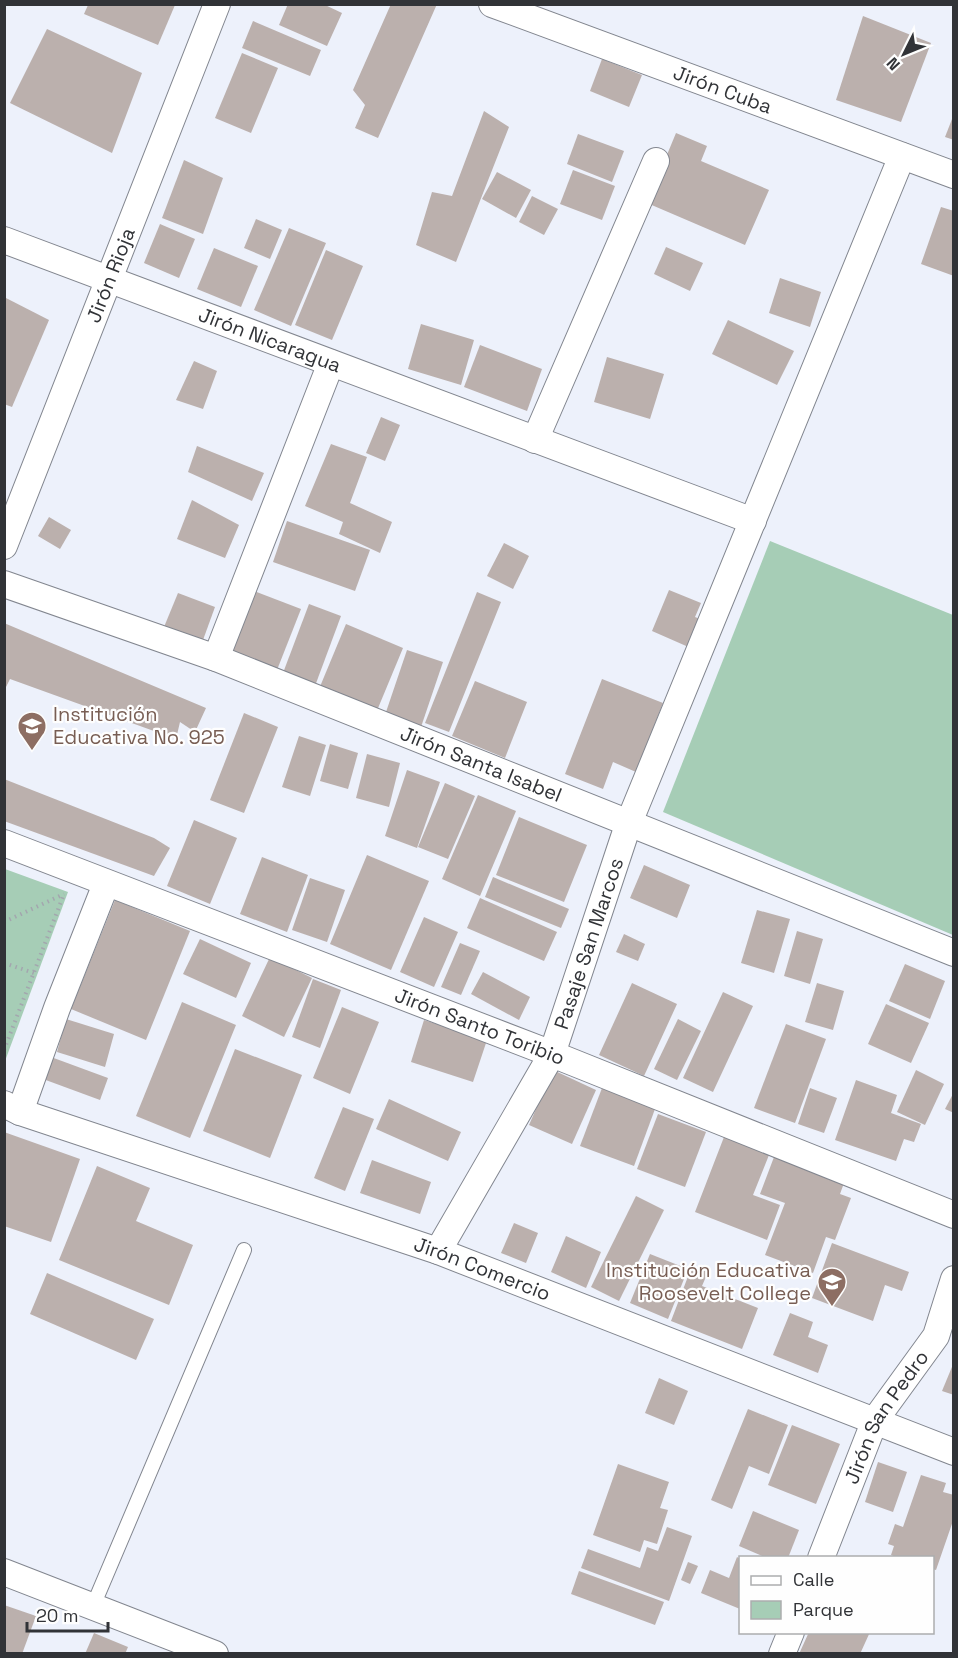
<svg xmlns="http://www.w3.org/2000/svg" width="958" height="1658" font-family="'Space Grotesk',sans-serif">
<rect width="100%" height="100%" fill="#edf1fb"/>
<g fill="#a6cdb6">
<polygon points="770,541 953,615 953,935 663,812"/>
<polygon points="5,869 68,892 5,1061 4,869"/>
</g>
<g fill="#bbb0ad">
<polygon points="288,4 323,4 342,13 327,46 279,25"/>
<polygon points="391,4 437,4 378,138 355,128 365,105 353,90"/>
<polygon points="88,5 175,5 158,45 84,14"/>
<polygon points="863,16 931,43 901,122 836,100"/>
<polygon points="253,21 321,50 310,76 242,48"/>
<polygon points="47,29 142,73 112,153 10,103"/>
<polygon points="242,53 278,68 251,133 215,118"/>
<polygon points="602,59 642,75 629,107 590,91"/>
<polygon points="484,111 509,127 456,262 416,245 432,192 452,196"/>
<polygon points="954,114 954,140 945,137"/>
<polygon points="676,133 707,146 701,161 769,190 745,245 647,203"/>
<polygon points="578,134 624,151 612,182 567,164"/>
<polygon points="184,160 223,178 203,234 162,218"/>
<polygon points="573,170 615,186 602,220 560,204"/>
<polygon points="497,172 531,190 516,218 482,199"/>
<polygon points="532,196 558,209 544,235 519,222"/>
<polygon points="941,207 954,211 954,276 921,264"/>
<polygon points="256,219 282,230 270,259 244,248"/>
<polygon points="160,224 195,239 179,278 144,263"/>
<polygon points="289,228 326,243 291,326 254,310"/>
<polygon points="666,247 703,263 690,291 654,274"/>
<polygon points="214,248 258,266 241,307 197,289"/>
<polygon points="326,250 363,266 332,340 295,325"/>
<polygon points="780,278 821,292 810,327 769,313"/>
<polygon points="4,297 49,320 12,407 4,404"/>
<polygon points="728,320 794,351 777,385 712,354"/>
<polygon points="421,324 474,340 461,385 408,369"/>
<polygon points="480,345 542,369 527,411 464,387"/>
<polygon points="607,357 664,374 650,419 594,402"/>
<polygon points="194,361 217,371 203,409 176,400"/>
<polygon points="381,417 400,425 385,461 366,453"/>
<polygon points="331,444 367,457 350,503 392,522 380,553 339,534 343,522 305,506"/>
<polygon points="197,446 264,473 252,501 188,472"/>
<polygon points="192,500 239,525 225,558 177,539"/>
<polygon points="49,517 71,530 60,549 38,536"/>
<polygon points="287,521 370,550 355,591 273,562"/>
<polygon points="504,543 529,556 513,589 487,576"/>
<polygon points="669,590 701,603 695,617 705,621 693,649 652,631"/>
<polygon points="254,591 301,609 277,670 231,651"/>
<polygon points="477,592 501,602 449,732 425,723"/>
<polygon points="178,593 215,607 203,640 164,627"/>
<polygon points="309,604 341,616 315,686 283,673"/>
<polygon points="4,623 206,708 195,732 180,722 176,739 10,679 4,691"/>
<polygon points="346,624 403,648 376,713 319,689"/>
<polygon points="407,650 443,662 421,727 385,715"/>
<polygon points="602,679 663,703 636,772 613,762 603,789 565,774"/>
<polygon points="475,681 527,702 505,758 452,736"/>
<polygon points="244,713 278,727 244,813 210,800"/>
<polygon points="299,736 326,745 310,796 282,787"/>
<polygon points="330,744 358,753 348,789 320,781"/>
<polygon points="367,754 400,763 389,807 356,798"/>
<polygon points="407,770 440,782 417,848 385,836"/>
<polygon points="4,779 154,838 170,848 154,876 4,821"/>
<polygon points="445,783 475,796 448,859 418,847"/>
<polygon points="478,795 516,811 480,896 442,879"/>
<polygon points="519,817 587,845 564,902 496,875"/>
<polygon points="194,820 237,838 210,904 167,886"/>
<polygon points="367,855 429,881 391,970 330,944"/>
<polygon points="262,857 308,875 287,932 240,914"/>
<polygon points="644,865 690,885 677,918 630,898"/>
<polygon points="493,877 569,909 561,928 485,897"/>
<polygon points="310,878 345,890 327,942 292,930"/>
<polygon points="480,898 557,932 544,961 467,928"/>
<polygon points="115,900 190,931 146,1040 71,1009"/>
<polygon points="757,910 790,919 774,973 741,963"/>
<polygon points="424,917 458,932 434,987 400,972"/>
<polygon points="797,931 823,939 810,984 784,976"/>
<polygon points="624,934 645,944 638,961 616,952"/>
<polygon points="200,939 251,963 236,998 183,974"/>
<polygon points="460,943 480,951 461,995 441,987"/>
<polygon points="270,957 312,978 284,1037 242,1016"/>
<polygon points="905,964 945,981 930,1019 889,1001"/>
<polygon points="483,972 530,997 519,1020 471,994"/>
<polygon points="313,979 341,990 320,1048 292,1037"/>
<polygon points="632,983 677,1004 644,1076 599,1055"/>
<polygon points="817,983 844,991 833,1030 805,1022"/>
<polygon points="723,992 753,1006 713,1092 683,1078"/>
<polygon points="182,1002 236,1025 190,1138 136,1116"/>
<polygon points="886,1004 929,1023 911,1063 868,1044"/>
<polygon points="342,1007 379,1022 350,1094 313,1078"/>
<polygon points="66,1019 114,1034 105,1067 57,1052"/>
<polygon points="678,1019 701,1031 677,1080 654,1069"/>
<polygon points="424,1020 487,1040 473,1082 411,1062"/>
<polygon points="786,1024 826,1039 795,1123 754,1108"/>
<polygon points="235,1049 302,1075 270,1158 203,1131"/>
<polygon points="51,1057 108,1078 100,1100 43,1079"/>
<polygon points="553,1070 596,1090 572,1144 529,1125"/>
<polygon points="916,1070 944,1084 925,1125 897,1112"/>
<polygon points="856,1080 897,1095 891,1113 921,1124 914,1142 904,1139 896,1161 835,1140"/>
<polygon points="602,1088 655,1109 634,1166 580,1146"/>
<polygon points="810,1088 837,1098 824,1133 798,1124"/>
<polygon points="954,1092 954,1113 945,1109"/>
<polygon points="389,1099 461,1132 448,1161 376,1129"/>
<polygon points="343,1107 374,1119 345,1191 314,1178"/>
<polygon points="658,1114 706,1132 685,1187 637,1169"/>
<polygon points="4,1132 80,1159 51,1242 4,1226"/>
<polygon points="724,1137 769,1155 753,1195 780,1205 767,1240 695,1212"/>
<polygon points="774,1157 844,1183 840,1194 851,1198 835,1240 826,1237 813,1273 765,1255 785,1203 760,1194"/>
<polygon points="372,1160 431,1182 420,1214 360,1193"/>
<polygon points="97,1166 150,1188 136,1221 193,1245 169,1305 59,1260"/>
<polygon points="636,1196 664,1210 619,1301 591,1287"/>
<polygon points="514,1223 538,1233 526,1263 501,1253"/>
<polygon points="566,1236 601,1252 586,1288 551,1272"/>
<polygon points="832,1243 909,1272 902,1291 885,1285 873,1321 812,1298"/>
<polygon points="650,1254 688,1269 668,1319 630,1303"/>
<polygon points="692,1266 708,1272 702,1286 758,1308 742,1349 671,1321"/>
<polygon points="47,1273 154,1319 136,1360 30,1314"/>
<polygon points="790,1313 813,1322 808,1337 828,1345 818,1373 773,1355"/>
<polygon points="954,1362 954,1395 942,1391"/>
<polygon points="659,1378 688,1391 674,1425 645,1413"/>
<polygon points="748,1409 788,1425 769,1474 749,1466 732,1509 711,1500"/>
<polygon points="792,1425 840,1444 816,1504 768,1485"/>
<polygon points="878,1462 907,1472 893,1512 865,1502"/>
<polygon points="618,1464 669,1482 660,1508 668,1510 657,1544 644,1540 640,1552 593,1535"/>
<polygon points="921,1475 946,1483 943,1492 954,1495 954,1518 936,1570 932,1569 932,1558 899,1558 891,1555 894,1546 888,1544 895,1524 903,1527"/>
<polygon points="753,1511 799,1530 788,1558 767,1558 739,1546"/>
<polygon points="667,1527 692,1536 669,1601 581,1568 588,1549 640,1568 647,1547 658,1551"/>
<polygon points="737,1557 740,1559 740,1609 701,1593 710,1570 729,1578"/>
<polygon points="688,1562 698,1566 690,1584 681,1580"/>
<polygon points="579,1571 664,1602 655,1625 571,1594"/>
<polygon points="4,1605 36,1616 22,1654 4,1654"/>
<polygon points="809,1632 870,1632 860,1654 799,1654"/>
<polygon points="94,1633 128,1647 125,1654 85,1654"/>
</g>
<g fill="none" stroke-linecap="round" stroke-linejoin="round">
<g stroke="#82868f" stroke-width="16">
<polyline id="lane" points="93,1606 244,1250"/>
</g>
<g stroke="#82868f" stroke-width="28">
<g id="street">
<path id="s1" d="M492,4l462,171"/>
<path id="s2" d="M4,240l749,281"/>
<polyline points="535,440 656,161"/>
<path id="s3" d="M4,546l213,-542"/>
<path id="s4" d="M4,584l212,74 738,295"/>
<polyline points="216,658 331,363"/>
<path id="s5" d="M4,843l548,211 402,161"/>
<path id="s6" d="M4,1104l16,8 418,139 516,201"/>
<polyline points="20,1112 57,1008 106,884"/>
<path id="s7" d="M438,1251l114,-197 76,-229 274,-669"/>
<path id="s8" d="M821,1558l54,-138 61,-84 18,-57"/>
<polyline points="4,1572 215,1654"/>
<polyline points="782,1654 791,1632"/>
</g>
</g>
<g stroke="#a3a6ae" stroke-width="4" stroke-dasharray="1.5 4.5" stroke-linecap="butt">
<polyline points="4,922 64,894"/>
<polyline points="4,963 34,973"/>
<polyline points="4,1050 64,894"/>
</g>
<use href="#lane" stroke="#fff" stroke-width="14"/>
<use href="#street" stroke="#fff" stroke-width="26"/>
</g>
<defs>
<g id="school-pin" transform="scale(1.5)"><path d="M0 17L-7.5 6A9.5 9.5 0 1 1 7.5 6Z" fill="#8d6e63" stroke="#fefefe"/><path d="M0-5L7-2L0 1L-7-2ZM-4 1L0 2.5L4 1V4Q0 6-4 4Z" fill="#fff"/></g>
</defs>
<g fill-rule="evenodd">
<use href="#school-pin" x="32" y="726"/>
<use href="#school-pin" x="832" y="1282"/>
</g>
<g text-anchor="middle" stroke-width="4.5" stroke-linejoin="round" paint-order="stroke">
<g font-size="20" fill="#313337" stroke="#fefefe">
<text dy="7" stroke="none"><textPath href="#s1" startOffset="246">Jirón Cuba</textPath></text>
<text dy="7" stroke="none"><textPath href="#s3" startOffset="291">Jirón Rioja</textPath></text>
<text dy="7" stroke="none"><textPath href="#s2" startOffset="284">Jirón Nicaragua</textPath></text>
<text dy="7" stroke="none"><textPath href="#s4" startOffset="510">Jirón Santa Isabel</textPath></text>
<text dy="7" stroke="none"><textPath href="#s7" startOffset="344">Pasaje San Marcos</textPath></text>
<text dy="7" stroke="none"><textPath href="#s5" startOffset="510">Jirón Santo Toribio</textPath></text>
<text dy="7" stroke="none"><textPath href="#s6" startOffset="506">Jirón Comercio</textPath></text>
<text dy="7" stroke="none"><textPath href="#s8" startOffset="156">Jirón San Pedro</textPath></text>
</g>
<g font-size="20" fill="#785e54" stroke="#fefefe" text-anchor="start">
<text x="53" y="721">Institución<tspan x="53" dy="23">Educativa No. 925</tspan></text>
<text x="811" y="1277" text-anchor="end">Institución Educativa<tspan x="811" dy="23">Roosevelt College</tspan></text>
</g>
</g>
<rect width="958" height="1658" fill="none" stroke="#313337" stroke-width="12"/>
<rect x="739" y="1556" width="195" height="78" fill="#fefefe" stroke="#acadae" stroke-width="1.5"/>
<rect x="751" y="1576" width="30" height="9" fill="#ffffff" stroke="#acadae" stroke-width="1.5"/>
<text x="793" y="1586" font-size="18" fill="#313337">Calle</text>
<rect x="751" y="1601" width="30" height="18" fill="#a6cdb6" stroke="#acadae" stroke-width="1.5"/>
<text x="793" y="1616" font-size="18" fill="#313337">Parque</text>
<g transform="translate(904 54) rotate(227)" stroke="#fefefe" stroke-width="4.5" paint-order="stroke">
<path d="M0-4.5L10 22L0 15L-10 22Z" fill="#313337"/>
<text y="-9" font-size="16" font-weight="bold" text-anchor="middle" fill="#313337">N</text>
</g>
<path d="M27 1622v9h81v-9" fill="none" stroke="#313337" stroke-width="3"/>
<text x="36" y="1622" font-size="18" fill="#313337" stroke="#fefefe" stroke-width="4.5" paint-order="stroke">20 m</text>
</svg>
